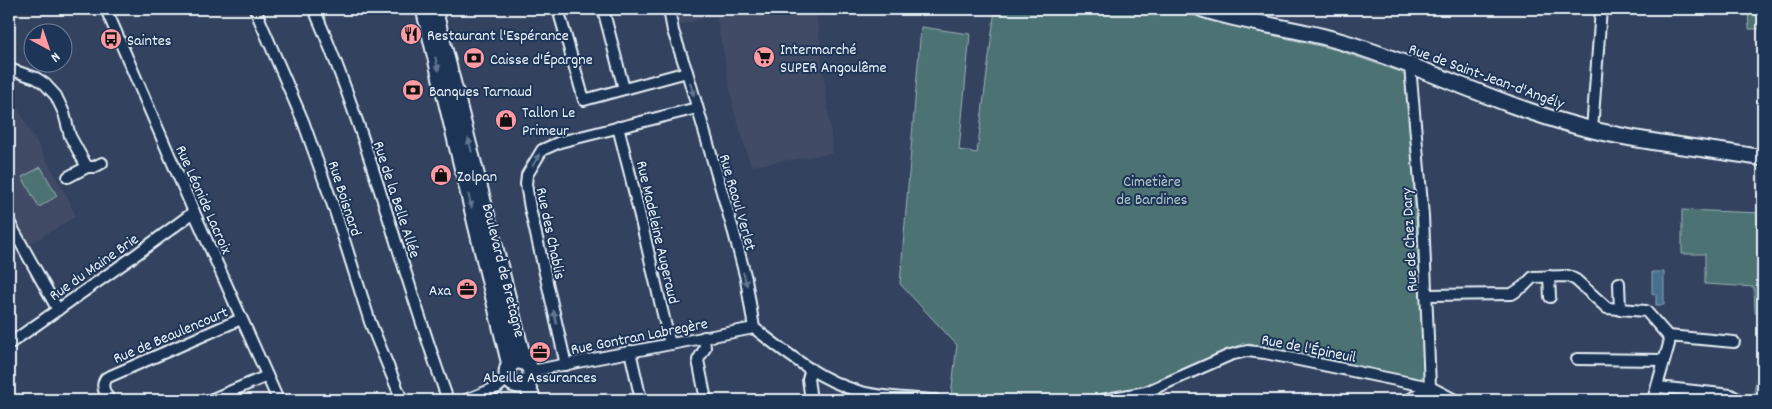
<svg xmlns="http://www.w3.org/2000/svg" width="1772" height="409" font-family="Dekko,sans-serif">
<rect width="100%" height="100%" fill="#33425f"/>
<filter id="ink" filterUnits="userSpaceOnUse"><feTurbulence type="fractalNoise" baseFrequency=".02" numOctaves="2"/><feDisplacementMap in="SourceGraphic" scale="10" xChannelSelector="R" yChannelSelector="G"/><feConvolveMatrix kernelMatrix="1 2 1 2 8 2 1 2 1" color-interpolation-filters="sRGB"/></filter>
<g filter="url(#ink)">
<g fill="#424b65">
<polygon points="676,9 816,9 833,153 751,166 735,114 716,15 680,25"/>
<polygon points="9,93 71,204 70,205 76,216 28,245 9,210"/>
</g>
<g fill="#4d7273" stroke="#9ab2b6">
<polygon points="995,9 1173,9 1210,21 1337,50 1401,72 1406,78 1420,272 1425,375 1419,379 1244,343 1148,386 1110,394 1060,400 951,396 957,345 900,284 921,27 970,34 959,150 977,153"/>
<polygon points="1748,9 1763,9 1763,29 1749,29"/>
<polygon points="41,167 57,196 39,207 22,177"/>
<polygon points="1682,210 1763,213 1763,313 1755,313 1754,287 1705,284 1705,254 1682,254"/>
<polygon points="1763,326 1763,395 1754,394"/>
</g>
<polygon fill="#466f8e" stroke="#87a3b8" points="1652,272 1664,272 1664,305 1656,305 1656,294 1652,294"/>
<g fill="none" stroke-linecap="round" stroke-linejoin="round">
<g stroke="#e8f1f8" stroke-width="14">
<g id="street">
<polyline points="106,9 194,212 278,400"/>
<polyline points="255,9 303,121 335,211 370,322 402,400"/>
<path d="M314,9c55,126 87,262 134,391"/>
<polyline points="558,9 584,100 687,72"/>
<polyline points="603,9 624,89"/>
<path d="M669,9l4,22 14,41 47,161 12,46 8,49c31,24 65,52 104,63 25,7 51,7 77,9"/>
<polyline points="1410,66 1423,216 1430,387"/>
<polyline points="9,69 36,78 45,84 56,96 64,113 70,136 87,167"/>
<polyline points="618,127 630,174 670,344"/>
<polyline points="1592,130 1601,9"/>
<polyline points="68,177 87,167 94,167 102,163"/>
<polyline points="9,222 58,310"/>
<polyline points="1549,276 1550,297"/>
<polyline points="1619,283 1620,310"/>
<polyline points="1426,295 1512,294 1524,286 1533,277 1568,276 1576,280 1607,308 1646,311 1668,336 1669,344 1653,400"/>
<polyline points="1668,336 1734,342"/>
<polyline points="704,337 705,348 698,360 706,400"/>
<polyline points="9,344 130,259 194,212"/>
<polyline points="630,351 641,400"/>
<polyline points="1577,359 1664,360"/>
<polyline points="566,365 530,208 526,184 527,175 542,150 560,142 697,108"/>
<polyline points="811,369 808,379 811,400"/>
<polyline points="531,371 754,328"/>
<polyline points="1658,387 1731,395 1740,400"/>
<path d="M109,400c-4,-8 -9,-14 -3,-22l135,-59"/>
<polyline points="210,400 267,376"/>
<polyline points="466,400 498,387 508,378"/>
<polyline points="1102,400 1146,392 1230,355 1247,351 1265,353 1430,387 1455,400"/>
<polyline points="1409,400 1430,387"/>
</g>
</g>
<g stroke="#e8f1f8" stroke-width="19">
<g id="secondary">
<polyline points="424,9 510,365"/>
<polyline points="434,9 524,362"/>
<path d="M1203,9c46,15 94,19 140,33 77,23 149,60 227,82 63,18 129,23 193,34"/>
<circle cx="519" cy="373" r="12"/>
<polyline points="526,383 533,400"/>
</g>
</g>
<use href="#street" stroke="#1d3557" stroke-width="10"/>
<use href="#secondary" stroke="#1d3557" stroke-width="15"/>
</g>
<defs><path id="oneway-solid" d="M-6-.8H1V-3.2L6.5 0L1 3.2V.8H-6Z" transform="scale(1.25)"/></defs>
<g fill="#64778f">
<use href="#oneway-solid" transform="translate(437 64) rotate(76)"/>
<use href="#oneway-solid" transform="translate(692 89) rotate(74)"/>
<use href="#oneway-solid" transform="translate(470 145) rotate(-104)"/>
<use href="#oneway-solid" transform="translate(536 160) rotate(-60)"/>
<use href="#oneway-solid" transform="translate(470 201) rotate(76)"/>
<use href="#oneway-solid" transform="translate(745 279) rotate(74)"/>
<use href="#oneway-solid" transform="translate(555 317) rotate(-103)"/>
</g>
</g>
<defs>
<g id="restaurant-disc" transform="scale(1.125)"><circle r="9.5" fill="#ff9aa2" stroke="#1d3557"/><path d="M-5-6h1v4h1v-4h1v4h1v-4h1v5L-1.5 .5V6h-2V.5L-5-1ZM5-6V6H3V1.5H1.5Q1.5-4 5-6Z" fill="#111"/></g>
<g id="bus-disc" transform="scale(1.125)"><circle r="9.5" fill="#ff9aa2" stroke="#1d3557"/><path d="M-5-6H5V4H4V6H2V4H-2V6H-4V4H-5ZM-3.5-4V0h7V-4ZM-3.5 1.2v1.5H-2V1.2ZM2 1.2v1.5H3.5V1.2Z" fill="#111"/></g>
<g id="supermarket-disc" transform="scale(1.125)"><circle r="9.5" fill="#ff9aa2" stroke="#1d3557"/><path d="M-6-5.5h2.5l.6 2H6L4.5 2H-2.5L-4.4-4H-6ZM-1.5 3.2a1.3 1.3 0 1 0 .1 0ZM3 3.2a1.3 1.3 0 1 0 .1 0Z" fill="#111"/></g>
<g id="bank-disc" transform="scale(1.125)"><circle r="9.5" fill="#ff9aa2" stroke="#1d3557"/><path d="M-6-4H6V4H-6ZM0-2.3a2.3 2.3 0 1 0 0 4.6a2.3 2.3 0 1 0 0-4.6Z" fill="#111"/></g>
<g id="shop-disc" transform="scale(1.125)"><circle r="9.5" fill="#ff9aa2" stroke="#1d3557"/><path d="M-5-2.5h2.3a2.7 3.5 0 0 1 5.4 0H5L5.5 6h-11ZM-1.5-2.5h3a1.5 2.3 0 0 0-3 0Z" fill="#111"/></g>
<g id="office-disc" transform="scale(1.125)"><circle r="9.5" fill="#ff9aa2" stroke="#1d3557"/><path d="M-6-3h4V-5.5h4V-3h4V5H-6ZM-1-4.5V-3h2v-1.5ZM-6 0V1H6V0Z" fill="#111"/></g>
</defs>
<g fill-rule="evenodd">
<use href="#restaurant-disc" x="411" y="34"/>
<use href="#bus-disc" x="111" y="39"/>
<use href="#supermarket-disc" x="764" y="57"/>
<use href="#bank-disc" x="474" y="58"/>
<use href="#bank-disc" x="413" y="90"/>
<use href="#shop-disc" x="506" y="120"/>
<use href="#shop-disc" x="441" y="175"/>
<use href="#office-disc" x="467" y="289"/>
<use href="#office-disc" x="540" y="352"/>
</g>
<g text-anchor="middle" stroke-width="4" stroke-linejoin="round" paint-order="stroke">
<g font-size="16" fill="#e8f1f8" stroke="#1d3557" text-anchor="start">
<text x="427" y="40">Restaurant l'Espérance</text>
<text x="127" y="45">Saintes</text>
<text x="780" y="54">Intermarché<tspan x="780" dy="18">SUPER Angoulême</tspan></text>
<text x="490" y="64">Caisse d'Épargne</text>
<text x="429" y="96">Banques Tarnaud</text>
<text x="522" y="117">Tallon Le<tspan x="522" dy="18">Primeur</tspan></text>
<text x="457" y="181">Zolpan</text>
<text x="451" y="295" text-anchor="end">Axa</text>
<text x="540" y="382" text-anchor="middle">Abeille Assurances</text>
</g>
<g font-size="16" fill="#e8f1f8" stroke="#1d3557">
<text transform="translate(1487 75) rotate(20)" y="6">Rue de Saint-Jean-d'Angély</text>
<text transform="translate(346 198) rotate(72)" y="6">Rue Boisnard</text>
<text transform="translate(205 199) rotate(66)" y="6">Rue Léonide Lacroix</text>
<text transform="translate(398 199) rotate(72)" y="6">Rue de la Belle Allée</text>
<text transform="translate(739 202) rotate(74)" y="6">Rue Raoul Verlet</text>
<text transform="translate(659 232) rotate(77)" y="6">Rue Madeleine Augeraud</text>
<text transform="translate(552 233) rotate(78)" y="6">Rue des Chablis</text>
<text transform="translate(1408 240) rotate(-93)" y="6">Rue de Chez Dary</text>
<text transform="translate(93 266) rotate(-35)" y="6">Rue du Maine Brie</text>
<text transform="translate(505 270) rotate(76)" y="6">Boulevard de Bretagne</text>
<text transform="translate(170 334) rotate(-23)" y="6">Rue de Beaulencourt</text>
<text transform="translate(639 335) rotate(-11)" y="6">Rue Gontran Labregère</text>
<text transform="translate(1309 347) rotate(11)" y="6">Rue de l'Épineuil</text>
</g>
<g font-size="16" fill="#b2c5c9" stroke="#1d3557">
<text x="1152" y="186">Cimetière<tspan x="1152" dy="18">de Bardines</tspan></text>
</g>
</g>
<rect width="1772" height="409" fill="none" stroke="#1d3557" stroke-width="30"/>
<rect x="15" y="15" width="1742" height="379" fill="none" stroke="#e8f1f8" stroke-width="2" filter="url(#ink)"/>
<g transform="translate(48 48) rotate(140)"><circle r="24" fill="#1d3557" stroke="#6e8097"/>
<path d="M0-4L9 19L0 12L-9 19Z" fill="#ff9aa2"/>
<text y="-8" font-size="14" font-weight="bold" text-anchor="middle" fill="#e8f1f8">N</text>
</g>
</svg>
